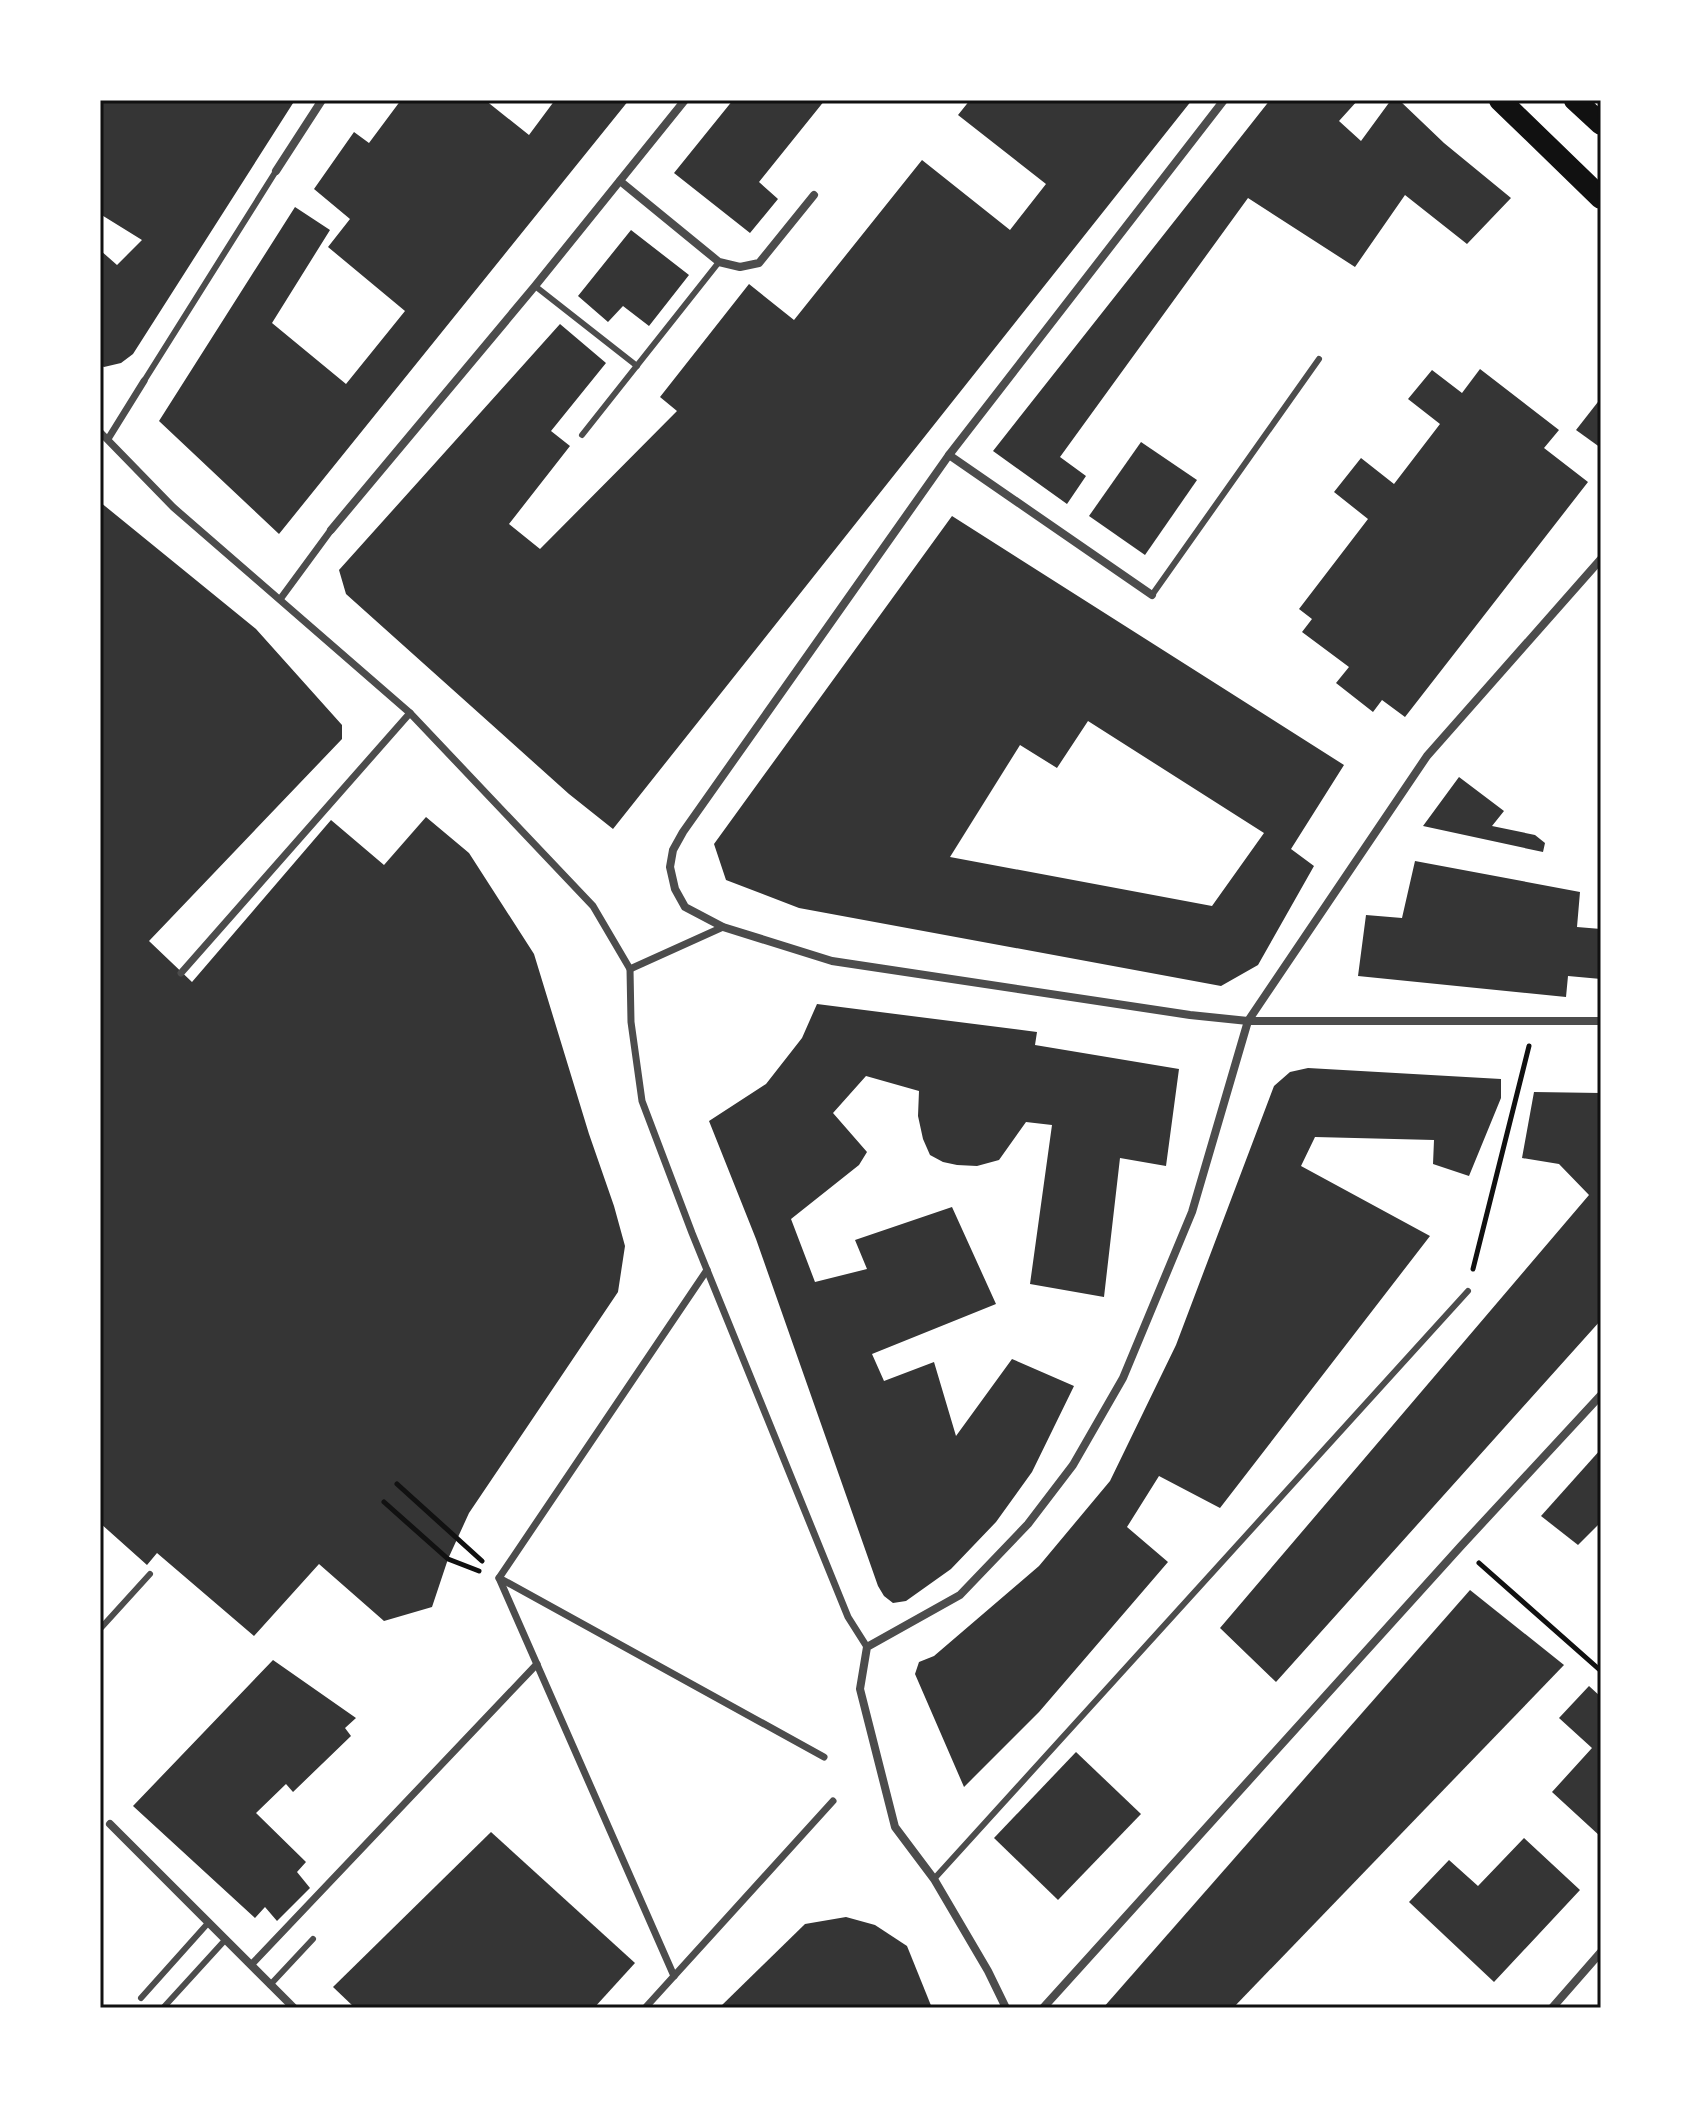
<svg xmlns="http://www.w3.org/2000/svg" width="1701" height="2108" font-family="'Zilla Slab',serif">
<rect width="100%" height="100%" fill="#fff"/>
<g fill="#353535" fill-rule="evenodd">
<polygon points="100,100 295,100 133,354 121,363 104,367 100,365 100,250 117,265 142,240 100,214"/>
<polygon points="401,100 485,100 529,135 555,100 629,100 279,534 159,421 295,207 330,230 272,323 346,384 405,311 328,247 350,219 314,189 354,132 369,143"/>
<polygon points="733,100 825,100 759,182 778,199 750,233 674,173"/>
<polygon points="970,100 1192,100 613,829 569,794 346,594 339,570 560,324 606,363 551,431 570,446 509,524 540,549 677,411 660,397 749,284 794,320 922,160 1010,230 1046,184 958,115"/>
<polygon points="1270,100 1358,100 1339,121 1361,141 1391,100 1399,100 1444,143 1511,198 1467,244 1405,195 1355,267 1248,198 1060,457 1086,476 1067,504 993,451"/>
<polygon points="631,230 689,275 649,326 623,306 608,322 578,296"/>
<polygon points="1480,369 1559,430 1544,448 1588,482 1405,717 1382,700 1373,712 1336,683 1349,667 1302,632 1312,619 1299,609 1368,519 1334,492 1361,458 1394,484 1440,424 1408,399 1432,370 1462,393"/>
<polygon points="1601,398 1601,448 1576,430"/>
<polygon points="1141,442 1197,480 1145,555 1089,516"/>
<polygon points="100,502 256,629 342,725 342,739 149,941 192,982 331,820 384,865 426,817 469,853 534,954 589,1134 614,1206 625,1246 618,1292 469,1513 448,1559 432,1607 384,1621 319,1564 254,1636 157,1553 147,1565 100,1523"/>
<path d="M952,516l392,249 -53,84 23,17 -56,99 -37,21 -422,-78 -73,-28 -12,-36zM1088,721l176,112 -52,73 -262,-49 70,-112 37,23z"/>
<polygon points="1459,777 1504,811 1492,826 1535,835 1545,843 1543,852 1423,826"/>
<polygon points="1415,861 1580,892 1577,927 1601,929 1601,979 1568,976 1566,997 1358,976 1366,915 1402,918"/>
<polygon points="817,1004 1037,1032 1035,1045 1179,1069 1166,1166 1120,1158 1104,1297 1030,1284 1052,1125 1026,1122 999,1160 977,1166 957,1165 943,1162 930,1155 923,1139 918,1116 919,1091 866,1076 833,1113 867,1152 859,1165 791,1219 815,1282 867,1269 855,1240 952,1207 996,1304 872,1354 884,1381 934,1362 956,1436 1012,1359 1074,1386 1032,1472 996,1522 951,1569 906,1601 893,1603 884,1596 878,1586 756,1239 709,1121 766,1084 802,1038"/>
<polygon points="1308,1068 1501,1079 1501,1098 1469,1176 1433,1164 1434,1140 1315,1137 1301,1166 1430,1236 1220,1508 1159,1476 1127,1527 1168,1562 1039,1712 964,1787 915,1674 919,1662 934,1656 1039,1566 1110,1481 1176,1345 1274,1086 1290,1072"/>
<polygon points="1534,1092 1601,1093 1601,1320 1276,1682 1220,1628 1589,1195 1559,1164 1522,1158"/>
<polygon points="1601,1449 1601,1522 1578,1545 1541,1516"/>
<polygon points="1470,1590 1564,1665 1233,2008 1103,2008"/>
<polygon points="273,1660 356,1718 345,1728 351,1736 293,1792 286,1784 256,1813 306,1862 297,1872 310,1888 277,1921 265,1907 255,1918 133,1806"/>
<polygon points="1589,1686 1601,1697 1601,1837 1552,1792 1592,1748 1559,1718"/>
<polygon points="1076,1752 1141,1814 1058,1900 994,1838"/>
<polygon points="491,1832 635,1963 594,2008 355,2008 333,1987"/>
<polygon points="1524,1838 1580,1890 1494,1982 1409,1902 1449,1860 1478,1886"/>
<polygon points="846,1917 875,1925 907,1946 932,2008 719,2008 805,1924"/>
</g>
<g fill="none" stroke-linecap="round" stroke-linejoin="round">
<g stroke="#111" stroke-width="5">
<polyline points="1473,1269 1529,1046"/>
<polyline points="397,1484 482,1561"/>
<polyline points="384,1502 448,1559 479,1571"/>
<polyline points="1479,1563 1601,1671"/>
</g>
<g stroke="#4c4c4c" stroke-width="6">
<polyline points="535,286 637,366"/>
<polyline points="144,381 276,171"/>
<polyline points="582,435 719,262"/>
<polyline points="1152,595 1319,359"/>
<polyline points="100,1629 150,1574"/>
<polyline points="934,1879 1468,1291"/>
<polyline points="270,1985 313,1939"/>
<polyline points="141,1998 209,1922"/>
<polyline points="163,2008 226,1939"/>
</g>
<g stroke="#4c4c4c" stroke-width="7">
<polyline points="100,432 173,507 410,713 593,906 630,969 631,1022 642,1101 692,1233 848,1617 867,1647"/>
<polyline points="108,439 144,381"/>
<polyline points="281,598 331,530"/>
<polyline points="630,969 723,927"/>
<polyline points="181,973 410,713"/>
<polyline points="499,1578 674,1976"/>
<polyline points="499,1578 707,1270"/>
<polyline points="501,1579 824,1757"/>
<polyline points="251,1965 537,1664"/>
<polyline points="645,2008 833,1801"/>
</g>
<g stroke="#4c4c4c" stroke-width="8">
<polyline points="1224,100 949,455 683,832 673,850 670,867 675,889 685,907 723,927 832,961 1190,1015 1248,1021 1601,1021"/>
<polyline points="276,171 322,100"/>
<polyline points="620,181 719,262 740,267 759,263 814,195"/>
<polyline points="949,455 1152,595"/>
<polyline points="331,530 535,286 685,100"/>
<polyline points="110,1824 294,2008"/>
<polyline points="1006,2008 988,1971 934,1879 895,1827 860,1689 867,1647 960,1595 1028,1524 1073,1465 1123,1378 1192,1212 1248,1021 1427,756 1601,559"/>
<polyline points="1043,2008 1461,1546 1601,1395"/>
<polyline points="1552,2008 1601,1952"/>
</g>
<g stroke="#111" stroke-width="22">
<polyline points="1500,100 1601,198"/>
<polyline points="1575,100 1601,124"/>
</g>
</g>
<rect width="1701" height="2108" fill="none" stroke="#ffffff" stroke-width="204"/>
<rect x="102" y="102" width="1497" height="1904" fill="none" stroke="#111" stroke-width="3"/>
</svg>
